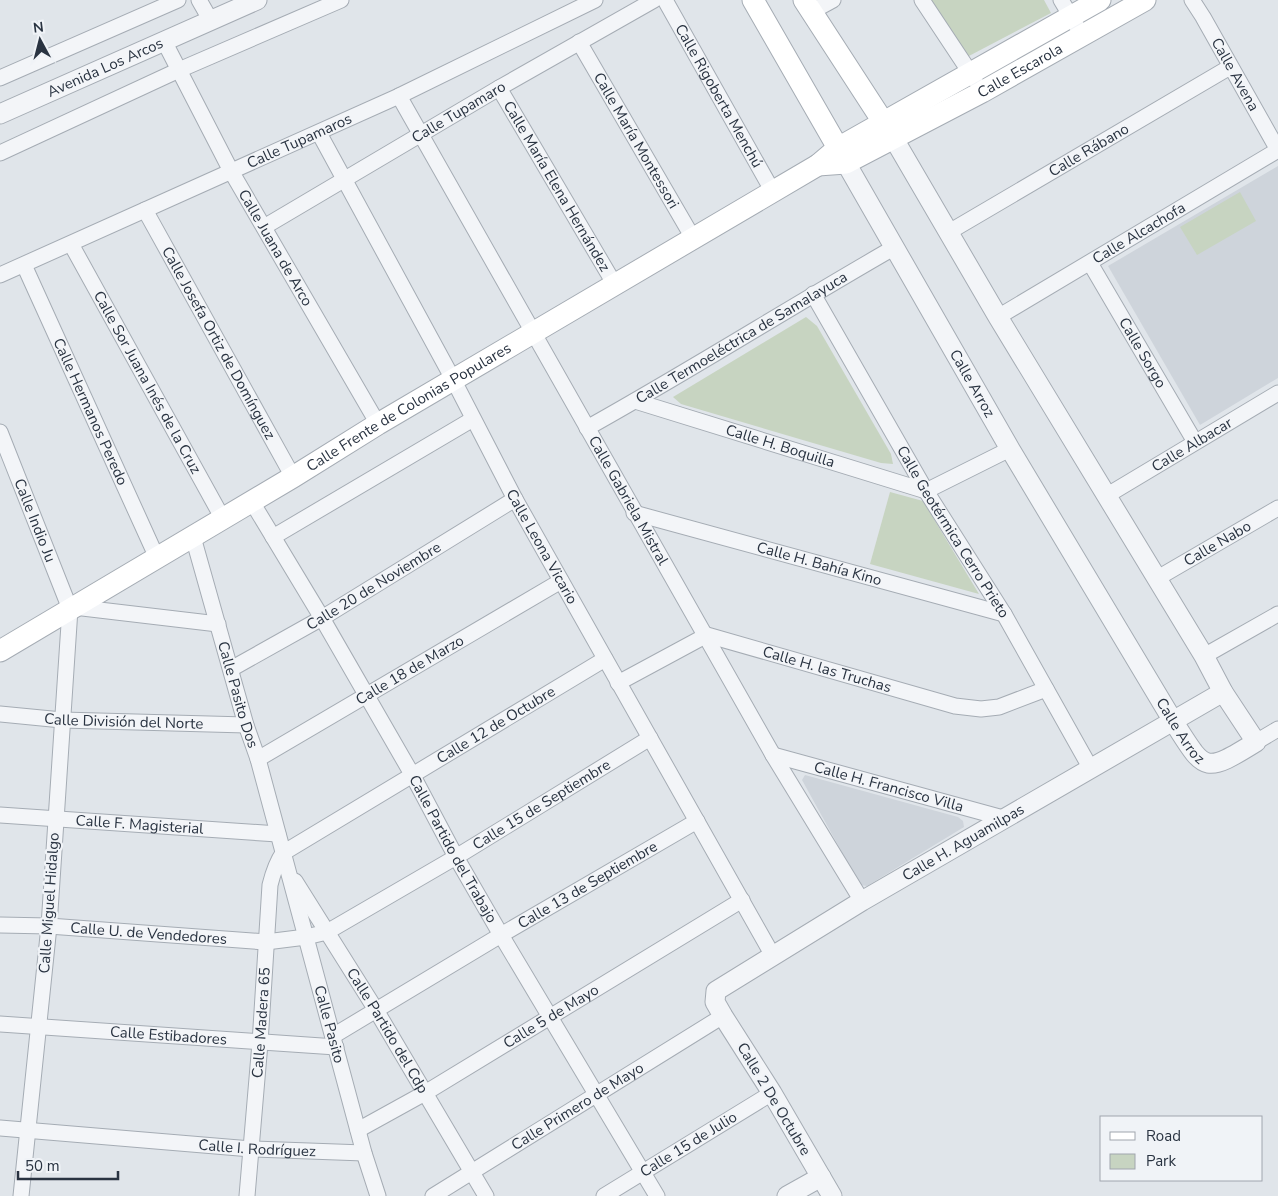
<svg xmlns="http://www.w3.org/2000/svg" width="1278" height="1196" font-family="'Nunito Sans',sans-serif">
<rect width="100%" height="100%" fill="#e0e5ea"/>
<g fill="#ced4db">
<polygon points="1278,166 1278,378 1200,425 1108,266"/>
<polygon points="805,775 958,817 963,821 964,827 867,886 860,885 802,780"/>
</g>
<g fill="#c7d4c1">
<polygon points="929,0 1044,0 1051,13 967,57"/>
<polygon points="1240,192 1256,221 1197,255 1180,227"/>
<polygon points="806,317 817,326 891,454 893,464 881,463 681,404 673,397"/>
<polygon points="890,492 923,501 979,594 870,564"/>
</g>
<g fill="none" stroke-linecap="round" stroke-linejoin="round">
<g stroke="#a5acb4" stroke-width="17">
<g id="minor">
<polyline points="199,0 211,21"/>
<path id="s1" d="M665,0l108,192"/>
<polyline points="922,0 975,80"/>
<polyline points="1061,0 1082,35"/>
<path id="s2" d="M1192,0l11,17 75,133"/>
<polyline points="811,12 833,0"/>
<path id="s3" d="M164,41l67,130 147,253"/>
<path id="s4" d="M579,42l114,196"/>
<polyline points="0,78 178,0"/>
<path id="s5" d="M499,88l116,197"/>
<path id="s6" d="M399,96l374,659 89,146"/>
<path id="s7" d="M319,133l135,248 61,118 258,457"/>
<polyline points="0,153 179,70 341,0"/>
<path id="s8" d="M145,210l148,267"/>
<path id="s9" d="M264,227l235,-139 155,-88"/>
<path id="s10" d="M949,232l281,-165"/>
<path id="s11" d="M71,244l152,275"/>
<path id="s12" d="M1090,263l105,179"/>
<path id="s13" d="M24,265l133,293"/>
<path id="s14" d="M0,275l399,-179 196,-96"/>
<path id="s15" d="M813,294l113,197 78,123 87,155"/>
<path id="s16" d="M998,317l280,-167"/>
<path id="s17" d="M635,401l291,90 84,-42"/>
<path id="s18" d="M587,428c104,-58 205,-122 308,-181"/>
<path id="s19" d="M0,432l70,177 -21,317 -28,270"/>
<path id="s20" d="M1106,496l172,-103"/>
<path id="s21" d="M252,502l70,116 91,158 43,81 45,78 156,261"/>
<path id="s22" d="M634,513l370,101"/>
<path id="s23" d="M193,537l53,188 12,34 106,394 14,43"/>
<polyline points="273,537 473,419"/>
<path id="s24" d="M1156,579l122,-71"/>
<polyline points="74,607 218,624"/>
<polyline points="1204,656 1278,614"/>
<path id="s25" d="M231,669l91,-51 193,-119"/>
<path id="s26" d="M618,683l89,-48 248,71 26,3 18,-2 47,-18"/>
<path id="s27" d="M0,714l62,6 184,5"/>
<polyline points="1256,742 1278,729"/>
<path id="s28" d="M773,755l230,63"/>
<path id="s29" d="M258,759l303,-178"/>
<path id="s30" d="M0,815l278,19"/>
<path id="s31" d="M295,881l81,129 110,186"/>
<path id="s32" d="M0,925l49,1 217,16 40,-5 21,-5 129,-75 194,-119"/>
<path id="s33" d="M0,1024l336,23"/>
<path id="s34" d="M333,1036l168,-101 196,-114"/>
<path id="s35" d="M0,1128l251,21 113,4"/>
<path id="s36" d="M358,1130l67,-37 317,-193"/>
<path id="s37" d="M247,1196l13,-153 10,-158c3,-12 6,-22 13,-32l322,-194"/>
<path id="s38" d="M433,1196l290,-180"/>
<path id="s39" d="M604,1196l168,-103"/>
</g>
</g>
<g stroke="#a5acb4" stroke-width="21">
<g id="tertiary">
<path id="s40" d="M0,114l257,-114"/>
<path id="s41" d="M846,163l164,286 163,272c32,50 30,54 83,21l-33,-50 -19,-36 -206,-339 -104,-178"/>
<polyline points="787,1196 821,1177"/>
<path id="s42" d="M832,1196l-60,-103 -49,-77 -8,-14 1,-11 146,-90 361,-209"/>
</g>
</g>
<g stroke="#a5acb4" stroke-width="23">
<g id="secondary">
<polyline points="753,0 845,160"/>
<polyline points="804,0 891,134"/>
<path id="s43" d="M818,165l28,-2 136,-71 163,-92"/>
<path id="s44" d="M0,651l293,-174 85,-53 440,-259 20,-17 262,-148"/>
</g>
</g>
<use href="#minor" stroke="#f3f5f8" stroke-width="15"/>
<use href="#tertiary" stroke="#f3f5f8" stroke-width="19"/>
<use href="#secondary" stroke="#fff" stroke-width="21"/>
</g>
<g text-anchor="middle" stroke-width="4.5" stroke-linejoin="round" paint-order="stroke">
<g font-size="15" fill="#293341" stroke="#f0f3f7">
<text dy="5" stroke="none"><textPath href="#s40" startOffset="115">Avenida Los Arcos</textPath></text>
<text dy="5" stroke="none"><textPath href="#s43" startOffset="225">Calle Escarola</textPath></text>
<text dy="5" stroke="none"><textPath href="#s2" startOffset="86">Calle Avena</textPath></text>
<text dy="5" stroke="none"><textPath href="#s1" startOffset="110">Calle Rigoberta Menchú</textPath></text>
<text dy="5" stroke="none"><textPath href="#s9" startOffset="226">Calle Tupamaro</textPath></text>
<text dy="5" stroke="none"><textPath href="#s4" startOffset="114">Calle María Montessori</textPath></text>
<text dy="5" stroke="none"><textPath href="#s14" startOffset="328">Calle Tupamaros</textPath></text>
<text dy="5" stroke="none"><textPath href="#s10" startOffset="162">Calle Rábano</textPath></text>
<text dy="5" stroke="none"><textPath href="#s5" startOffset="114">Calle María Elena Hernández</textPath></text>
<text dy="5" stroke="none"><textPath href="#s16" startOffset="164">Calle Alcachofa</textPath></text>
<text dy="5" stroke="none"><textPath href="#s3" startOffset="235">Calle Juana de Arco</textPath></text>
<text dy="5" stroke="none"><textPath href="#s18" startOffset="179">Calle Termoeléctrica de Samalayuca</textPath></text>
<text dy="5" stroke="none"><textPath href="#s8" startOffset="152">Calle Josefa Ortiz de Domínguez</textPath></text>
<text dy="5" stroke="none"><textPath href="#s12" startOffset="104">Calle Sorgo</textPath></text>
<text dy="5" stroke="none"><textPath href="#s11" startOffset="158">Calle Sor Juana Inés de la Cruz</textPath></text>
<text dy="5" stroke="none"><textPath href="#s41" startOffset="254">Calle Arroz</textPath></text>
<text dy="5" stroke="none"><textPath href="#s44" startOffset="476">Calle Frente de Colonias Populares</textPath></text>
<text dy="5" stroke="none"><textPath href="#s13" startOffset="161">Calle Hermanos Peredo</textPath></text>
<text dy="5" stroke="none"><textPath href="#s20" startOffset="100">Calle Albacar</textPath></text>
<text dy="5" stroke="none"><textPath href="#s17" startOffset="152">Calle H. Boquilla</textPath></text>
<text dy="5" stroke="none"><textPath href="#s6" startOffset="465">Calle Gabriela Mistral</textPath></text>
<text dy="5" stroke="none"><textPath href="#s19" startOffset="95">Calle Indio Ju</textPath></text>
<text dy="5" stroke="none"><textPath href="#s15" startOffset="276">Calle Geotérmica Cerro Prieto</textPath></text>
<text dy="5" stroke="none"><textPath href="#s24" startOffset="71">Calle Nabo</textPath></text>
<text dy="5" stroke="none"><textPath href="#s7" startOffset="470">Calle Leona Vicario</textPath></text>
<text dy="5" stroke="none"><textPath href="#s22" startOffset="192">Calle H. Bahía Kino</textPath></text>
<text dy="5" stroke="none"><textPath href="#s25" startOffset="165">Calle 20 de Noviembre</textPath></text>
<text dy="5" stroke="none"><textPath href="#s29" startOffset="176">Calle 18 de Marzo</textPath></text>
<text dy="5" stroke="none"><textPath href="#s26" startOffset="226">Calle H. las Truchas</textPath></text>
<text dy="5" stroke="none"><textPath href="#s23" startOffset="164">Calle Pasito Dos</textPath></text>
<text dy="5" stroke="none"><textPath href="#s27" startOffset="124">Calle División del Norte</textPath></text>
<text dy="5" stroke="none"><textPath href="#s37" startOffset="595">Calle 12 de Octubre</textPath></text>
<text dy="5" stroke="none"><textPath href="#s41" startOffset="659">Calle Arroz</textPath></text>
<text dy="5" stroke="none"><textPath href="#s28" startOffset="120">Calle H. Francisco Villa</textPath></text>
<text dy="5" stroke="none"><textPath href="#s32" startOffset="578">Calle 15 de Septiembre</textPath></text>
<text dy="5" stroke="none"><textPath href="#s30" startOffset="140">Calle F. Magisterial</textPath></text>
<text dy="5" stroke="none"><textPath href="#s42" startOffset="526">Calle H. Aguamilpas</textPath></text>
<text dy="5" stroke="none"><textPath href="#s21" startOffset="401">Calle Partido del Trabajo</textPath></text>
<text dy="5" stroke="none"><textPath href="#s34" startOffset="296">Calle 13 de Septiembre</textPath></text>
<text transform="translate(49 903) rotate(-86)" y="5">Calle Miguel Hidalgo</text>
<text dy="5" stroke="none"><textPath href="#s32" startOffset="149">Calle U. de Vendedores</textPath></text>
<text dy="5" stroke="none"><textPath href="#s36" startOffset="224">Calle 5 de Mayo</textPath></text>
<text dy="5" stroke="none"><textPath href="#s37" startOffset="174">Calle Madera 65</textPath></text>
<text dy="5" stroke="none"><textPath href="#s23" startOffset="506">Calle Pasito</textPath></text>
<text dy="5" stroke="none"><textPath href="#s31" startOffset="176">Calle Partido del Cdp</textPath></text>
<text dy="5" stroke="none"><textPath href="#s33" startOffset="169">Calle Estibadores</textPath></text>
<text transform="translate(774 1099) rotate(59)" y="5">Calle 2 De Octubre</text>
<text dy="5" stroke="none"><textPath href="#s38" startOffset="170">Calle Primero de Mayo</textPath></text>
<text dy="5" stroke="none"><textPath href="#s39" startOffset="99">Calle 15 de Julio</textPath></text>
<text dy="5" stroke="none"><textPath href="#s35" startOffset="258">Calle I. Rodríguez</textPath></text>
</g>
</g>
<rect x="1100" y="1116" width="162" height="65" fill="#f0f3f7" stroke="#a0a6ae"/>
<rect x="1110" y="1132" width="25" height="8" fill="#ffffff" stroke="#a0a6ae"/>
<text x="1146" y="1141" font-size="15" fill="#293341">Road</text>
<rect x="1110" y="1154" width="25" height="15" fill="#c7d4c1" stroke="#a0a6ae"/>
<text x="1146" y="1166" font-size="15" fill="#293341">Park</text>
<g transform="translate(40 40) rotate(353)" stroke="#f0f3f7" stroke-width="4" paint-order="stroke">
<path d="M0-4L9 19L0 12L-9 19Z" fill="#293341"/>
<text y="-8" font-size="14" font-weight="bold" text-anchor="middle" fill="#293341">N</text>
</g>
<path d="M18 1171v8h100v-8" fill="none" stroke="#293341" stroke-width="2.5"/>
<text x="25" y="1171" font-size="15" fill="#293341" stroke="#f0f3f7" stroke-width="4" paint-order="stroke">50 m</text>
</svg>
